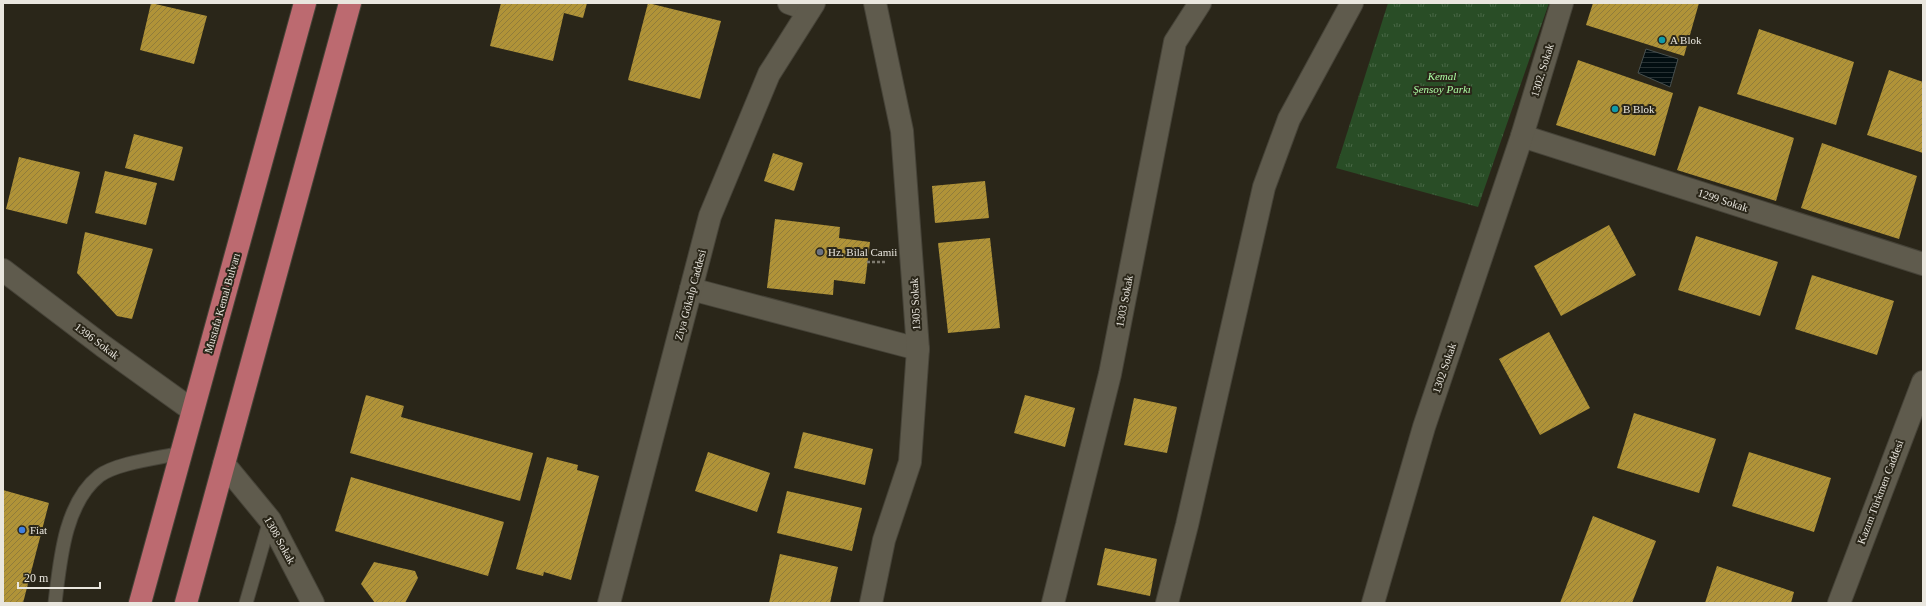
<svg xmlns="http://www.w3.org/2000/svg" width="1926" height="606" font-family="'Times New Roman',serif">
<defs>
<pattern id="grass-tufts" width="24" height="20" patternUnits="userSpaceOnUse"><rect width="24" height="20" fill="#294d26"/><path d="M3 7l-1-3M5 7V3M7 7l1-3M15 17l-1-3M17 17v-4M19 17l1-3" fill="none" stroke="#486745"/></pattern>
<pattern id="water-rules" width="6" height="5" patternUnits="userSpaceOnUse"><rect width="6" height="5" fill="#020e11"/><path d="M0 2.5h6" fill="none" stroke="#273133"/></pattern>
<pattern id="building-hatch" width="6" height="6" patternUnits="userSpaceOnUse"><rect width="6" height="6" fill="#b09338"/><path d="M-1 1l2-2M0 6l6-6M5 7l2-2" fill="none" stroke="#907c3b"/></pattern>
</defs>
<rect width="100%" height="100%" fill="#2a2619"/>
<polygon fill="url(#grass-tufts)" points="1388,3 1549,3 1478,207 1336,168"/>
<polygon fill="url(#water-rules)" stroke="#474f4e" points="1646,49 1678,59 1670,87 1638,73"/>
<g fill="url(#building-hatch)">
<polygon points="151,3 207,16 194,64 140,50"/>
<polygon points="501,3 587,3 583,18 564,13 553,61 490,46"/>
<polygon points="648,3 721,21 700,99 628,80"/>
<polygon points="1593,3 1699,3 1684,56 1586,25"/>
<polygon points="1759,29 1854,62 1836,125 1737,94"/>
<polygon points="1578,60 1673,93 1655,156 1556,125"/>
<polygon points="1889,70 1923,82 1923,153 1867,135"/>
<polygon points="1699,106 1794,138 1776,201 1677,170"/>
<polygon points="134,134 183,147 174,181 125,168"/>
<polygon points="1822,143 1917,176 1899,239 1801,208"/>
<polygon points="773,153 803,163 794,191 764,181"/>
<polygon points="19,157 80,172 67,224 6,209"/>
<polygon points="105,171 157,183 146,225 95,213"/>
<polygon points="985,181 989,218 935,223 932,186"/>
<polygon points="775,219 840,227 839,238 870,242 865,284 834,280 833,295 767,288"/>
<polygon points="1609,225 1636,275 1561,316 1534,266"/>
<polygon points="85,232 153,249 132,319 117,316 77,273"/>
<polygon points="1696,236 1778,262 1760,316 1678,290"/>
<polygon points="990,238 1000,328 948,333 938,243"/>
<polygon points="1812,275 1894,301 1877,355 1795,329"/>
<polygon points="1549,332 1590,408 1540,435 1499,359"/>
<polygon points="366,395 404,406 401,417 533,453 520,501 350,453"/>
<polygon points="1025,395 1075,408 1065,447 1014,433"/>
<polygon points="1134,398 1177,407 1167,453 1124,445"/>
<polygon points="1634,413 1716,439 1699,493 1617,468"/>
<polygon points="803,432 873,449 865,485 794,468"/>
<polygon points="708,452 770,473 757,512 695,491"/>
<polygon points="1749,452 1831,478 1814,532 1732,506"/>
<polygon points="547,457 578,465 577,470 599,476 571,580 544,572 543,576 516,569"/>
<polygon points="351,477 504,522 488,576 335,531"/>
<polygon points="3,490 49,503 23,603 3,603"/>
<polygon points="787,491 862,508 852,551 777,533"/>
<polygon points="1593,516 1656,541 1632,603 1560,603"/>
<polygon points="1105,548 1157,559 1150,596 1097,585"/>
<polygon points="780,554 838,567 830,603 769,603"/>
<polygon points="374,562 415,571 418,578 405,603 375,603 361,584"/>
<polygon points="1717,566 1794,592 1791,603 1705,603"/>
</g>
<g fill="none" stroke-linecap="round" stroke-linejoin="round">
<g stroke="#464338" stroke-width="15">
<g id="service">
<path d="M55,603c5,-41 9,-99 44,-127 17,-13 60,-18 82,-23"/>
<polyline points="246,603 270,520"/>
</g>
</g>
<g stroke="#464338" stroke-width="24">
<g id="minor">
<polyline points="789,3 809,10"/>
<polyline points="1522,136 1923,264"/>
<polyline points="3,270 103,346 192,410"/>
<polyline points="691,289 918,349"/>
<polyline points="224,464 270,520 313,603"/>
<polyline points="871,603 884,540 910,462 918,349 902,131 875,3"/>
<polyline points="1053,603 1110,374 1175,42 1200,3"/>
<polyline points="1167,603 1187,525 1264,187 1289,119 1352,3"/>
<polyline points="1373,603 1424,427 1522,136 1562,3"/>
</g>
</g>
<g stroke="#464338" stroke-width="24">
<polyline id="tertiary" points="609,603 710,216 769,74 814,3"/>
</g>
<g stroke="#464338" stroke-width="24">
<polyline id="secondary" points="1839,603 1923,382"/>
</g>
<g stroke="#464338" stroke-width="24">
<g id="trunk">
<polyline points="140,603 305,3"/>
<polyline points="186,603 350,3"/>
</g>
</g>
<polyline stroke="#7e7a6f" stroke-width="2.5" stroke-dasharray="3 2" stroke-linecap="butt" points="867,262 886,262"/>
<use href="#service" stroke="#5f5b4d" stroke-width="13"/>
<use href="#minor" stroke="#5f5b4d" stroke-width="22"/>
<use href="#tertiary" stroke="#5f5b4d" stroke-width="22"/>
<use href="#secondary" stroke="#5f5b4d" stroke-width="22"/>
<use href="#trunk" stroke="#bc6a70" stroke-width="22"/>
</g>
<g fill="#0f9aa8" stroke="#2a2619" stroke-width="1.5">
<circle cx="1662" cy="40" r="4"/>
<circle cx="1615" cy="109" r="4"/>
</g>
<circle fill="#6b7280" stroke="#2a2619" stroke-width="1.5" cx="820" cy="252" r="4"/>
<circle fill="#3f7fe0" stroke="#2a2619" stroke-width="1.5" cx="22" cy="530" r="4"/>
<g text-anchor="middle" stroke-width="4" stroke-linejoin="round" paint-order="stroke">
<g font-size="11" fill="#e9e6de" stroke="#2a2619" text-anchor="start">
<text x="1670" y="44">A Blok</text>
<text x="1623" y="113">B Blok</text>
<text x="828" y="256">Hz. Bilal Camii</text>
<text x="30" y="534">Fiat</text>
</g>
<g font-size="11" fill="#e9e6de" stroke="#2a2619">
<text transform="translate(1542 70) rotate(-73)" y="4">1302. Sokak</text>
<text transform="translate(1723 200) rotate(18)" y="4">1299 Sokak</text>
<text transform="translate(690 295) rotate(-75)" y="4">Ziya Gökalp Caddesi</text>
<text transform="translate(1124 301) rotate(-79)" y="4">1303 Sokak</text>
<text transform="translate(222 303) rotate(-74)" y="4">Mustafa Kemal Bulvarı</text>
<text transform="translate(915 304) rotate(-93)" y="4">1305 Sokak</text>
<text transform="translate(97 341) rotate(37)" y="4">1396 Sokak</text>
<text transform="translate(1444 368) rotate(-71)" y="4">1302 Sokak</text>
<text transform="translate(1880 492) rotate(-69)" y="4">Kazım Türkmen Caddesi</text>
<text transform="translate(280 540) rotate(61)" y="4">1308 Sokak</text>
</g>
<g font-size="11" font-style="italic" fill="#acfda3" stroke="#2a2619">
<text x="1442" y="80">Kemal<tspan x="1442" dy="13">Şensoy Parkı</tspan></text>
</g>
</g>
<rect width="1926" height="606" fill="none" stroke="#e9e6de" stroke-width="8"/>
<path d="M18 582v6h82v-6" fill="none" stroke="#e9e6de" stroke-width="2"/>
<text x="24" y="582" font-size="12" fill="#e9e6de" stroke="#2a2619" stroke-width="3" paint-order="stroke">20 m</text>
</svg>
